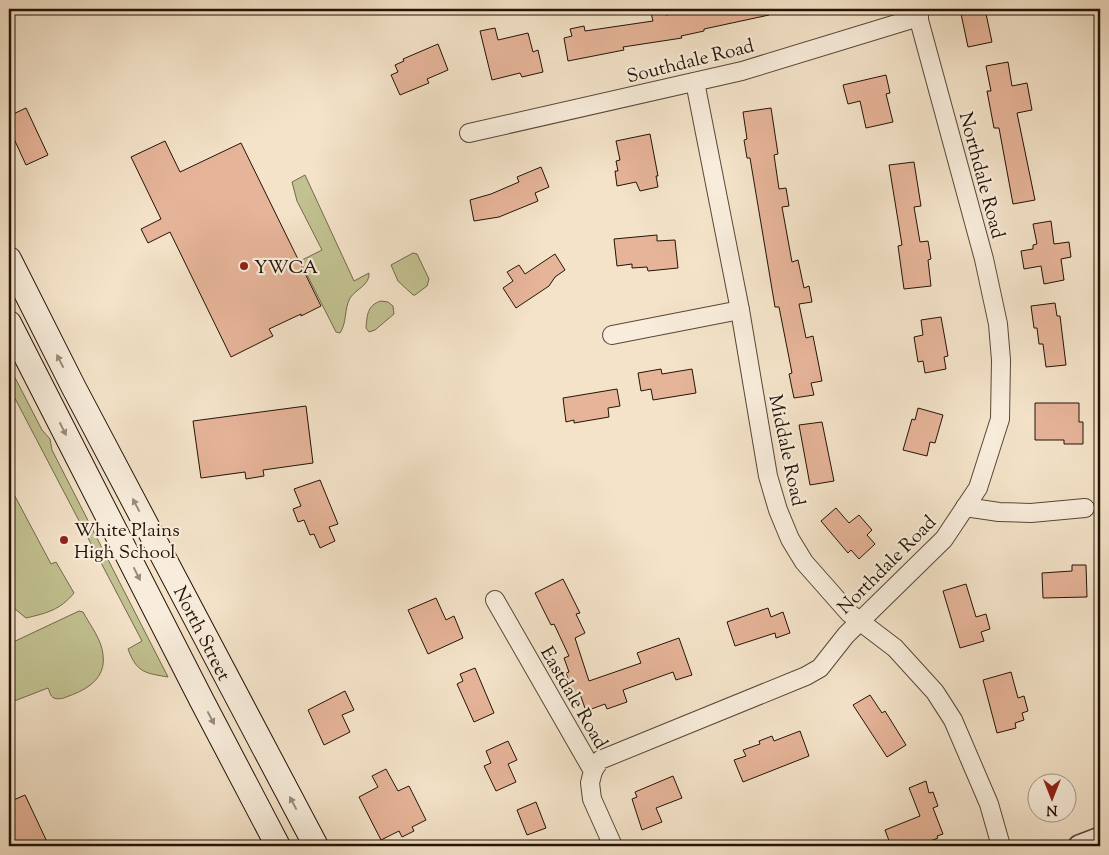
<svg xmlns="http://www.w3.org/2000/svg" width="1109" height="855" font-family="'Sorts Mill Goudy',serif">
<rect width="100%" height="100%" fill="#f4e3c9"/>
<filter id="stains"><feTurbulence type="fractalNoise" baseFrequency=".004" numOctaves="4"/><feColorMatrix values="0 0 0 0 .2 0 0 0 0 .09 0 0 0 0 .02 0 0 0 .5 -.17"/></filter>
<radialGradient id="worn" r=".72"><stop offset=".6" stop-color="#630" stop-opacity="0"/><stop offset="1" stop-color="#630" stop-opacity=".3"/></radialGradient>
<g fill="#c2c191" stroke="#736a4c">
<path d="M305,175l49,106 15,-8c1,12 -13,16 -19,25 -6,11 -3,25 -10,35l-4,-1 -36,-71 22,-11 -25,-49 -5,-19z"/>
<polygon points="413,253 417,254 429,279 427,286 415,295 413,295 398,281 391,265"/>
<path d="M381,301l7,1 5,4 1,8 -19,16 -6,2 -3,-4c1,-12 1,-23 15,-27z"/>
<path d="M9,366l33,64 8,9 2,11 116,227c-23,-4 -31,-4 -40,-28l14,-8 -133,-254z"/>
<path d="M9,485l42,79 5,-2 18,31c-14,17 -27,20 -48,25l-17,-14z"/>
<path d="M79,611l4,1c7,13 19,28 20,43 3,23 -15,34 -34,41 -5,2 -10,4 -15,2 -4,-2 -4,-6 -6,-10l-39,15v-59z"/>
</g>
<g fill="#e6b499" stroke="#241306">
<polygon points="700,9 769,9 769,15 704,29 704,31 681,36 682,38 623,47 624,50 568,61 564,38 572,36 570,29 584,26 585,31 653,21 651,13 665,10 666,15"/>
<polygon points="960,9 985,9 992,42 968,47"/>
<polygon points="495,28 498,40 528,33 533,52 538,50 543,72 522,77 520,73 492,80 480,31"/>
<polygon points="438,44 448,70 427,79 429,83 400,95 391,75 398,72 395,65 404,61 403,59"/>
<polygon points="1008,62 1012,86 1027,83 1032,110 1017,113 1035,200 1013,204 999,128 994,128 987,91 991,91 986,66"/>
<polygon points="886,75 890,93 886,94 893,122 866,128 860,101 848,104 843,85"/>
<polygon points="26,108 48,155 26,165 9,128 9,116"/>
<polygon points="771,108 778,154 774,155 779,189 786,188 789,206 782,207 792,262 798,260 804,288 809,286 812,302 799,304 806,338 813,336 822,381 811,383 814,395 794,398 789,374 792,373 779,307 775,307 750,158 747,158 744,140 747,139 743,112"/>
<polygon points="650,134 658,176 656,176 658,187 640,191 636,182 617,186 615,171 618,171 616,161 620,160 616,141"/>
<polygon points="165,141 180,172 241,143 321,306 301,316 301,314 269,329 273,336 231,357 170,232 148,243 141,229 161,219 131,157"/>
<polygon points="914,162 921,206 914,207 920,242 928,241 931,259 928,260 931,286 904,289 898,246 902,245 889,165"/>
<polygon points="541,167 549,187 535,193 538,201 499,217 474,221 470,200 491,194 519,182 517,177"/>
<polygon points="1051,221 1054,244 1069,242 1071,257 1061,259 1064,280 1044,284 1041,266 1024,269 1021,251 1033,249 1033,245 1037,244 1033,224"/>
<polygon points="657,235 657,241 675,240 678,268 648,271 647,267 632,268 632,264 617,266 614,239"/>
<polygon points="555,254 565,270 555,277 549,286 516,308 503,288 513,281 507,272 519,265 525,274"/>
<polygon points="1055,303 1057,316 1060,316 1066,365 1046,367 1043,344 1039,344 1037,328 1034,328 1031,306"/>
<polygon points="941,317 948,356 944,357 946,369 925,373 923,361 918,362 914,337 923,335 921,320"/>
<polygon points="661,369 662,374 692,369 696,393 653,400 651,389 641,391 638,373"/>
<polygon points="617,389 620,406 608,408 609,417 574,423 574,420 566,422 563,398"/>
<polygon points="1035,403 1079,403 1079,422 1083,422 1083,444 1064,444 1064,440 1035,440"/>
<polygon points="306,406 313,463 263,470 264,476 246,479 245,472 201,478 193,421"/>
<polygon points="918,408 943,415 935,443 930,442 927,456 903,450 912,419 915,420"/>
<polygon points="822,422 834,481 810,485 799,425"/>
<polygon points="320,480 338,524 329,527 335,541 320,548 314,534 310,535 304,520 298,522 293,509 301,506 294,489"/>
<polygon points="836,508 849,523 859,515 872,530 867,535 875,544 859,559 851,550 848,553 821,521"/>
<polygon points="1072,565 1086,565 1087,597 1043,598 1042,573 1072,571"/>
<polygon points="563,579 580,613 576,614 585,633 575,638 589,681 641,663 637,653 679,638 692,675 676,680 673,672 623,690 627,702 607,709 605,704 586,711 580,694 574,696 566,673 569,672 564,658 569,656 554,624 551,625 535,593"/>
<polygon points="966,584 976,617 986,614 990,629 981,632 984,641 960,648 943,591"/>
<polygon points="436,598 446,620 454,616 463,638 428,654 408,610"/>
<polygon points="768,608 771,617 783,612 790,633 776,638 775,633 735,646 727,622"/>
<polygon points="475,668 494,713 474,722 457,684 463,681 460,674"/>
<polygon points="1011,672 1018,698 1024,696 1028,711 1022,713 1024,720 1015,723 1016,728 997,733 983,680"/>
<polygon points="345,691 354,710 342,715 350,732 324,745 308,710"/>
<polygon points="870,695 882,713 885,711 906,745 887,757 853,705"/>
<polygon points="800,731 809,756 743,782 734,760 746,756 743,750 760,744 759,741 772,736 774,741"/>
<polygon points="508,741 517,760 508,764 516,782 496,791 484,766 491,763 486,751"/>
<polygon points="386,769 398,791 409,786 426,820 412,827 414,831 402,837 399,831 381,840 359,797 378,787 372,776"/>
<polygon points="673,776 682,798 656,808 662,822 642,830 632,799 637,797 635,792"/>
<polygon points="926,781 929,793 933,792 938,806 933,808 943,834 937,836 938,838 918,846 891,846 885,830 920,816 909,788"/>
<polygon points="25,795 49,846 9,846 9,802"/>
<polygon points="536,802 546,828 527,835 517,810"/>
</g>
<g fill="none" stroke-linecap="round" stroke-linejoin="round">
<g stroke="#584737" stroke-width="20">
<g id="minor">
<polyline points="695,82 740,310 768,476 778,510 790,539 804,562 849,613 895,648 935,692 953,720 989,804 1001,846"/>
<polyline points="469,133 742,71 919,17"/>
<polyline points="612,335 740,310"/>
<polyline points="965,507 999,512 1031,513 1085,508"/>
<polyline points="495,600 593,771 590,783 592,799 613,846"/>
<polyline points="593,771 600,760 806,676 820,668 846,635 944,539 978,488 1000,419 1001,360 998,324 984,259 916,9"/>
</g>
</g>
<g stroke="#584737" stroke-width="24">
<polyline id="tertiary" points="1079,846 1100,838"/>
</g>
<g stroke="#241306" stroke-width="26">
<g id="secondary">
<polyline points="9,259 74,388 316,846"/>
<polyline points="9,323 202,701 278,846"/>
</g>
</g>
<use href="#minor" stroke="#f8eddc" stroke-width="18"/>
<use href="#tertiary" stroke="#f8eddc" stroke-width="21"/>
<use href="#secondary" stroke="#f8eddc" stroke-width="24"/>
</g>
<defs><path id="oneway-solid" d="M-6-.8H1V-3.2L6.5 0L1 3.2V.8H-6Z" transform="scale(1.25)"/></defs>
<g fill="#998b7c">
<use href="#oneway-solid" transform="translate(60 361) rotate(-117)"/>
<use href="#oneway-solid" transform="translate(63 429) rotate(63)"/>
<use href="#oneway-solid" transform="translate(136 505) rotate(-118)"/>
<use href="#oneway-solid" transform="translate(137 574) rotate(63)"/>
<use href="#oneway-solid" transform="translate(211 718) rotate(62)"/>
<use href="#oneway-solid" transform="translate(293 803) rotate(-118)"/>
</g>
<g fill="#8f2418" stroke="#f8eddc" stroke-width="2">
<circle cx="244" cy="266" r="5"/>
<circle cx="64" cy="540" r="5"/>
</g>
<g text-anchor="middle" stroke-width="4.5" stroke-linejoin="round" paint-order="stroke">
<g font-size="19" fill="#241306" stroke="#f8eddc">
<text transform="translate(690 60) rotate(-14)" y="7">Southdale Road</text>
<text transform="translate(983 175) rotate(75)" y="7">Northdale Road</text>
<text transform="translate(788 450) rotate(78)" y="7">Middale Road</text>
<text transform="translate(886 564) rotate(-45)" y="7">Northdale Road</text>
<text transform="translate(203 633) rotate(63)" y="7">North Street</text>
<text transform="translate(575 697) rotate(60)" y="7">Eastdale Road</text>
</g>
<g font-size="19" fill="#241306" stroke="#f8eddc" text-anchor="start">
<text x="254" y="273">YWCA</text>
<text x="74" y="536">White Plains<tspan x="74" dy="22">High School</tspan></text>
</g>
</g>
<rect width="1109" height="855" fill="none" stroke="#f4e3c9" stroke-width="30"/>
<rect x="10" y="10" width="1089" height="835" fill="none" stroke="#241306" stroke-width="2.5"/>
<rect x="15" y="15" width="1079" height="825" fill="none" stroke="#241306"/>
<g transform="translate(1052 798) rotate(180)"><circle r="24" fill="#f8eddc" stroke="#a39686"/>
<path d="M0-4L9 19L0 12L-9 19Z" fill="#8f2418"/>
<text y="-8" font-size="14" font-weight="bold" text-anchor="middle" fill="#241306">N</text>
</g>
<rect width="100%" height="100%" filter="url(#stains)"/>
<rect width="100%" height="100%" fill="url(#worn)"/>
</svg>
